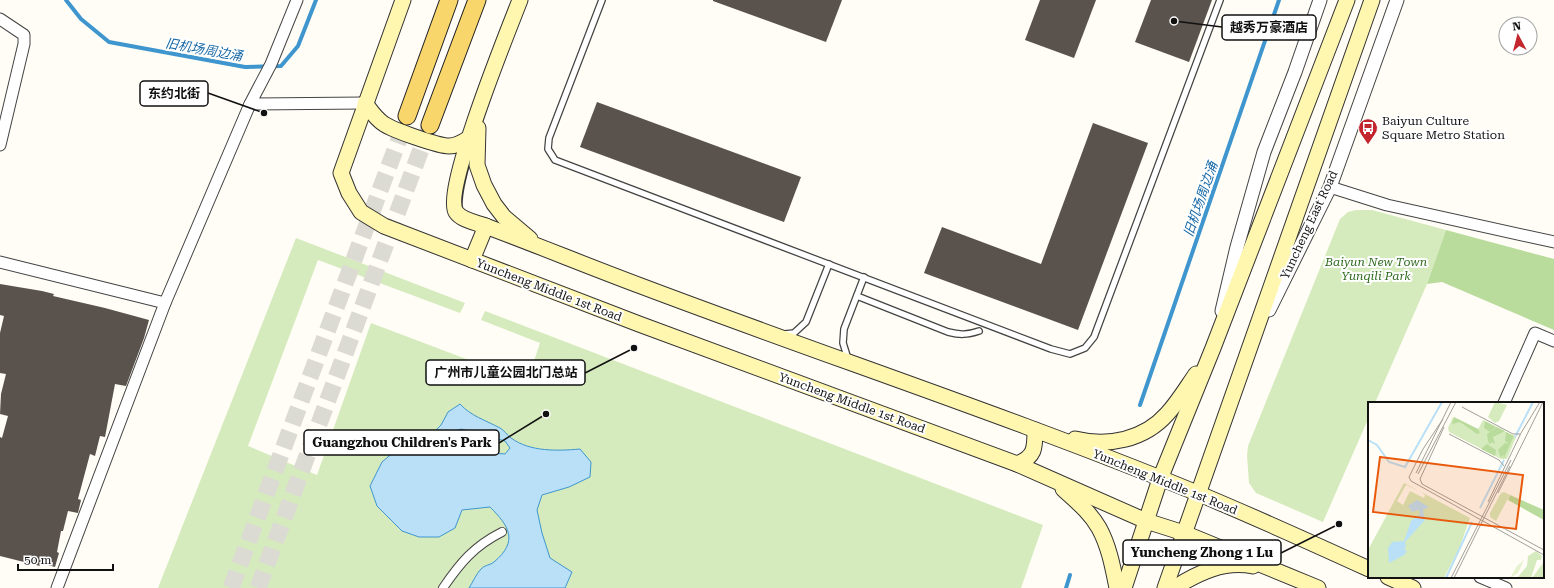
<svg xmlns="http://www.w3.org/2000/svg" width="1554" height="588" font-family="'Roboto Serif','Noto Sans SC',serif">
<rect width="100%" height="100%" fill="#fffdf5"/>
<g fill="#d5ebbd">
<polygon points="1356,210 1372,210 1446,230 1427,284 1375,403 1369,403 1369,417 1323,522 1256,493 1249,483 1247,456 1248,446 1340,219 1348,212"/>
<polygon points="296,238 465,303 460,313 318,260 248,446 317,475 371,323 527,382 540,343 481,320 485,311 1043,525 1021,588 158,588"/>
</g>
<polygon fill="#b9dc9c" points="1446,230 1554,259 1554,330 1442,282 1427,284"/>
<path fill="#b9e0f7" stroke="#3f96cf" fill-rule="evenodd" d="M460,404c11,12 25,16 40,24 4,2 7,7 11,10 19,14 47,13 69,11l11,13 -1,15 -21,10 -27,8 -5,15 5,23 8,25 22,14 -7,16h-96c4,-6 7,-14 12,-19 3,-4 10,-4 13,-7 25,-21 15,-36 -4,-55l-28,3 -7,18 -16,9h-20l-17,-6 -25,-25 -7,-20 12,-24 13,-11 16,-4 18,-10 12,-12 7,-13zM461,429l44,12 5,7 -5,6 -35,-3 -19,3v-21z"/>
<g fill="none" stroke-linecap="round" stroke-linejoin="round">
<g stroke="#3f96cf" stroke-width="4">
<polyline points="66,0 81,19 109,42 245,67 281,66 298,46 316,0"/>
<polyline points="1140,405 1279,0"/>
<polyline points="1066,588 1070,575"/>
</g>
</g>
<g fill="#5a524d">
<polygon points="713,0 842,0 826,42 713,1"/>
<polygon points="1040,0 1096,0 1074,58 1025,40"/>
<polygon points="1151,0 1212,0 1189,62 1135,42"/>
<polygon points="597,102 801,177 784,222 580,147"/>
<polygon points="1093,123 1148,143 1078,330 924,273 942,227 1041,264"/>
<polygon points="0,284 42,291 54,294 53,296 105,308 149,320 144,338 126,386 115,384 105,437 100,436 95,456 90,454 78,499 81,500 78,513 68,511 63,531 61,531 57,552 59,553 55,567 40,563 40,566 0,556 0,437 2,438 8,416 0,414 1,394 6,374 0,373 0,333 4,316 0,315"/>
</g>
<g fill="none" stroke-linecap="round" stroke-linejoin="round">
<g stroke="#dbdad3" stroke-width="17" stroke-dasharray="17 8" stroke-linecap="butt">
<polyline points="231,588 407,118"/>
<polyline points="258,588 430,125"/>
</g>
<g stroke="#444" stroke-width="8">
<g id="service">
<polyline points="602,0 549,138 548,149 555,160 1051,349 1070,354 1085,348 1094,337 1220,0"/>
<path d="M857,296l91,36c12,3 19,3 31,-1"/>
<polyline points="785,334 794,333 806,322 829,264"/>
<polyline points="848,359 843,343 844,329 864,277"/>
</g>
</g>
<g stroke="#444" stroke-width="10">
<path id="pedestrian" d="M443,588c17,-25 31,-42 59,-56"/>
</g>
<g stroke="#444" stroke-width="13">
<g id="minor">
<polyline points="297,0 271,64 250,104 365,103"/>
<polyline points="0,19 24,35 24,44 0,145"/>
<polyline points="1330,187 1387,205 1554,242"/>
<polyline points="0,262 165,303"/>
<polyline points="1504,403 1535,333 1554,341"/>
<polyline points="1480,577 1506,588"/>
<polyline points="57,588 165,303 250,104"/>
</g>
</g>
<g stroke="#444" stroke-width="15">
<g id="tertiary">
<polyline points="1269,310 1330,187 1397,0"/>
<polyline points="1222,311 1237,247 1264,152 1295,72 1320,0"/>
</g>
</g>
<g stroke="#333" stroke-width="17">
<g id="secondary">
<polyline points="403,0 341,173 349,193 361,212 384,226 639,324 1017,464 1146,521 1184,533 1318,588"/>
<path d="M520,0c-12,31 -77,191 -64,212 6,9 23,11 32,15 51,19 102,40 153,59 185,70 373,132 556,207 58,24 115,50 172,76"/>
<path d="M365,103c6,8 11,16 19,21 9,6 54,22 65,22 8,0 14,-4 20,-8"/>
<polyline points="478,128 477,165 484,185 494,204 504,217 530,239"/>
<polyline points="472,260 486,226"/>
<path d="M1075,439c33,8 69,1 92,-25 11,-12 20,-27 29,-40"/>
<path d="M1017,464c18,-7 18,-16 18,-34"/>
<path d="M1063,489c13,12 27,23 36,39 10,18 14,40 18,60"/>
<polyline points="1388,577 1413,588"/>
<polyline points="1124,588 1160,479 1213,348 1347,0"/>
<polyline points="1165,588 1372,0"/>
<path d="M1174,588c24,-15 50,-28 79,-22"/>
</g>
</g>
<g stroke="#222" stroke-width="19">
<g id="primary">
<polyline points="407,116 449,0"/>
<polyline points="430,125 477,0"/>
</g>
</g>
<use href="#service" stroke="#fff" stroke-width="5.5"/>
<use href="#pedestrian" stroke="#fff" stroke-width="8"/>
<use href="#minor" stroke="#fff" stroke-width="11"/>
<use href="#tertiary" stroke="#fff" stroke-width="13"/>
<use href="#secondary" stroke="#fff6b0" stroke-width="15"/>
<use href="#primary" stroke="#f9d66b" stroke-width="17"/>
</g>
<defs>
<g id="bus-pin" transform="scale(1)"><path d="M0 17L-7.5 6A9.5 9.5 0 1 1 7.5 6Z" fill="#c4262e" stroke="#fff"/><path d="M-5-6H5V4H4V6H2V4H-2V6H-4V4H-5ZM-3.5-4V0h7V-4ZM-3.5 1.2v1.5H-2V1.2ZM2 1.2v1.5H3.5V1.2Z" fill="#fff"/></g>
</defs>
<g fill-rule="evenodd">
<use href="#bus-pin" x="1368" y="128"/>
</g>
<g text-anchor="middle" stroke-width="4" stroke-linejoin="round" paint-order="stroke">
<g font-size="12" fill="#111" stroke="#fff" text-anchor="start">
<text x="1382" y="125">Baiyun Culture<tspan x="1382" dy="14">Square Metro Station</tspan></text>
</g>
<g font-size="12" fill="#111" stroke="#fff">
<text transform="translate(1309 225) rotate(-65)" y="4">Yuncheng East Road</text>
<text transform="translate(549 290) rotate(21)" y="4">Yuncheng Middle 1st Road</text>
<text transform="translate(852 403) rotate(20)" y="4">Yuncheng Middle 1st Road</text>
<text transform="translate(1165 482) rotate(22)" y="4">Yuncheng Middle 1st Road</text>
</g>
<g font-size="12" font-style="italic" fill="#2f6b1f" stroke="#fff">
<text x="1376" y="266">Baiyun New Town<tspan x="1376" dy="14">Yunqili Park</tspan></text>
</g>
<g font-size="13" font-style="italic" fill="#1768a6" stroke="#fff">
<text transform="translate(204 49) rotate(10)" y="5">旧机场周边涌</text>
<text transform="translate(1200 199) rotate(-71)" y="5">旧机场周边涌</text>
</g>
</g>
<g transform="translate(1368 402)">
<rect width="176" height="176" fill="#fffdf5"/>
<path d="M127,0l12,3 -8,16 -4,2 -7,-6zM85,15l25,12 5,-9 33,17 -9,22h-6l-52,-27 -1,-4zM36,81l15,8 -13,-6 -9,16 6,4 7,-14 14,7 1,-3 -4,-3 49,26 -11,31 -15,29 -76,-1v-27zM136,90l6,3 -14,26 -6,-4v-4l11,-20zM168,149l6,5 -1,4h-4l-6,18h-14l10,-12 1,-10zM176,154l-1,22h-11l11,-15z" fill="#d5ebbd"/>
<path d="M86,15l24,12 2,4 -3,1 -17,-12 -8,2zM117,19l11,6 -6,5 7,-5 8,4 -12,6 2,7 -4,-2 -1,3 -2,-4 -1,-7 3,-2 -6,-4zM138,30l8,4 -11,24 1,-6 -3,4 -3,-8 7,-7 4,1 -4,-3zM119,42l9,6 -1,6 -14,-7zM142,93l34,15v10l-36,-20z" fill="#b9dc9c"/>
<path d="M156,158l-6,13 -8,5 7,-12z" fill="#e6f2cf"/>
<path d="M49,98l12,7 -6,3 2,10 -20,22 1,5 -2,2 3,2 -3,4 -15,8 -1,-15 4,-6 12,-1 7,-20 9,-7 -1,-4 -7,2 -4,-6z" fill="#b9e0f7"/>
<path fill="none" stroke="#b9e0f7" stroke-width="2" d="M147,35l18,-35M0,38l9,5 12,17 16,5 37,-65M112,106l24,-48M78,176l26,-56"/>
<path fill="none" stroke="#a09f9a" stroke-width="1" d="M94,5l51,27h7M75,17l-20,30 -14,28 2,4 133,74M81,32l50,26 5,6M48,71l35,-71M50,72l38,-72M54,82l122,66M54,82l-2,-5 24,-52M130,91l45,-91M120,100l33,-69 19,-31M83,176l60,-118M86,176l56,-112"/>
<path fill="#e8590c" fill-opacity="0.15" stroke="#e8590c" stroke-width="2" d="M12,55l143,18 -7,54 -143,-17z"/>
<rect width="176" height="176" fill="none" stroke="#111" stroke-width="2"/>
</g>
<path fill="none" stroke="#111" stroke-width="1.5" d="M1174 21L1222 27M264 113L208 93M634 348L585 373M546 414L499 443M1339 524L1281 553"/>
<g fill="#111" stroke="#fff" stroke-width="1.5">
<circle cx="1174" cy="21" r="4"/>
<circle cx="264" cy="113" r="4"/>
<circle cx="634" cy="348" r="4"/>
<circle cx="546" cy="414" r="4"/>
<circle cx="1339" cy="524" r="4"/>
</g>
<g fill="#fff" stroke="#111" stroke-width="1.5">
<rect x="1222" y="15" width="94" height="25" rx="4"/>
<rect x="140" y="81" width="68" height="25" rx="4"/>
<rect x="426" y="360" width="159" height="25" rx="4"/>
<rect x="304" y="430" width="195" height="25" rx="4"/>
<rect x="1123" y="540" width="158" height="25" rx="4"/>
</g>
<g font-size="13" text-anchor="middle" font-weight="bold" fill="#111">
<text x="1269" y="32">越秀万豪酒店</text>
<text x="174" y="98">东约北街</text>
<text x="506" y="377">广州市儿童公园北门总站</text>
<text x="402" y="447">Guangzhou Children's Park</text>
<text x="1202" y="557">Yuncheng Zhong 1 Lu</text>
</g>
<g transform="translate(1518 36) rotate(353)"><circle r="19" fill="#ffffff" stroke="#a0a0a0"/>
<path d="M0-3L7 15L0 10L-7 15Z" fill="#c4262e"/>
<text y="-6" font-size="11" font-weight="bold" text-anchor="middle" fill="#111111">N</text>
</g>
<path d="M18 564v6h95v-6" fill="none" stroke="#111111" stroke-width="2"/>
<text x="24" y="564" font-size="12" fill="#111111" stroke="#ffffff" stroke-width="3" paint-order="stroke">50 m</text>
</svg>
